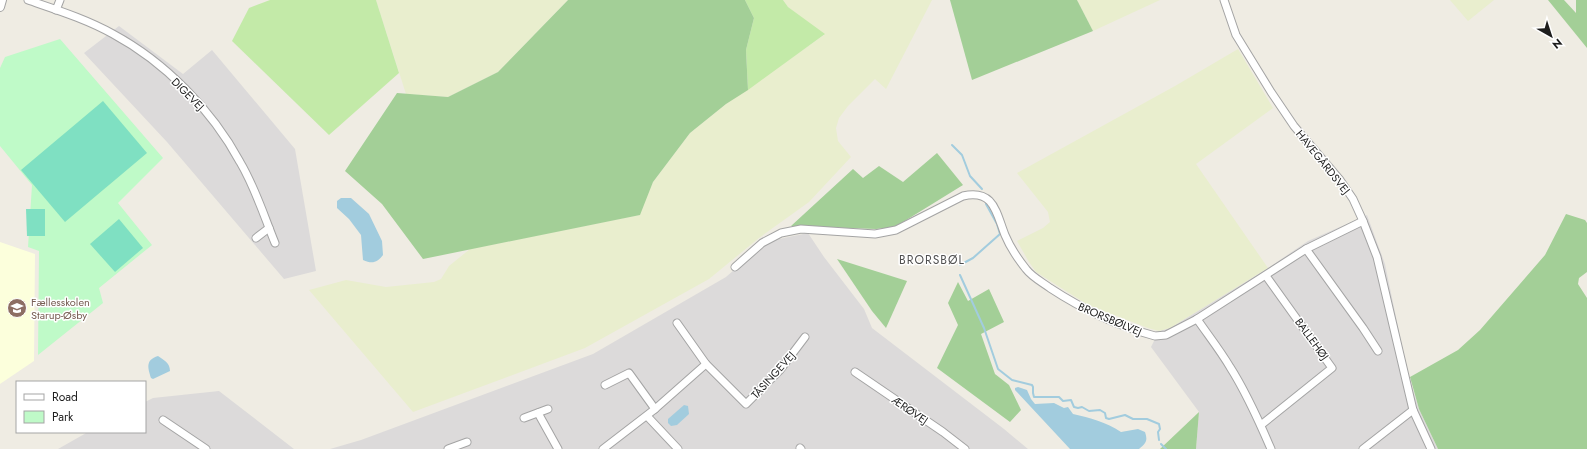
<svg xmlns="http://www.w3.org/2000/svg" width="1587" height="449" font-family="Jost,sans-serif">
<rect width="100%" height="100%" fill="#efece3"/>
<g fill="#dcdada">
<polygon points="119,26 183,74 212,50 295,149 316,271 284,279 167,142 84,53"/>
<polygon points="1367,215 1385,264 1407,370 1419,409 1438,449 1196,449 1199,412 1151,347 1159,331 1170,328 1268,268 1308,241"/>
<polygon points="808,233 824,257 864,309 872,328 1004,429 1028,449 330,449 361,440 593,354 726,277 760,247 779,239"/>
<polygon points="219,391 294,449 58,449 88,432 145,432 145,402 153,398"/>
</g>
<polygon fill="#fcffdc" points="0,242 35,254 34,361 0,384"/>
<g fill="#e9eece">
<polygon points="376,0 568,0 498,72 448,97 406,94"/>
<polygon points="783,0 932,0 886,89 875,79 848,106 839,118 836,128 838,141 851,157 809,202 759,238 709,279 585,348 413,412 309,290 346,280 386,287 434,282 441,279 449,266 470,249 639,215 653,182 690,133 726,104 824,35 788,7"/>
<polygon points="1077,0 1160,0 1093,31"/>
<polygon points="1450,0 1494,0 1468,21"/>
<polygon points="1238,49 1273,108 1196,164 1268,268 1170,328 1159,331 1148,328 1088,305 1036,272 1029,262 1017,241 1043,228 1050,222 1048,212 1017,173 1175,86"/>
</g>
<g fill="#c3eaa8">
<polygon points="270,0 376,0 399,73 329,135 232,41 249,8"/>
<polygon points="745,0 783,0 788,7 825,34 748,90 746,50 754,18"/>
</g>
<g fill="#a3cf97">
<polygon points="568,0 745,0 754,18 746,50 748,90 726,104 690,133 653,182 640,215 423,259 382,204 345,171 397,93 448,97 498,72"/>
<polygon points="950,0 1077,0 1093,31 972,80"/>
<polygon points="1548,0 1564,0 1576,13 1576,0 1587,0 1587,48"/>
<polygon points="937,153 963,185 895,227 876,229 791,226 853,169 863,178 879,166 903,182"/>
<polygon points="1566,214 1585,220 1587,223 1587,272 1579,278 1578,284 1587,298 1587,449 1438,449 1419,409 1410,377 1458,350 1480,330 1545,255"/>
<polygon points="837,259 907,281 886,328 872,311"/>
<polygon points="958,282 968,301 989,289 1004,322 981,334 995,374 1009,385 1021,410 1010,422 937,368 958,325 948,303"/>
<polygon points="1199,412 1196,449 1160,449"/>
</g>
<polygon fill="#bffac8" points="60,39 163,158 118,203 152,245 99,288 103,303 38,355 39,251 28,247 32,185 0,146 0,68 5,57"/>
<g fill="#7fe0c2">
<polygon points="103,101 147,153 65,222 21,170"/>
<polygon points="26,209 45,209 45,236 27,236"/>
<polygon points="119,219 143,248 115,272 90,244"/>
</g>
<g fill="#a2ccde">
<path d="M341,198h10l18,16 13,27 1,14c-6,8 -11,9 -20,5l-2,-25 -12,-16 -12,-11v-7z"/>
<path d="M158,356c6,4 12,7 12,15l-17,8 -2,-1c-3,-10 -6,-18 7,-22z"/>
<path d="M1018,387l9,3 4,9 4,5 19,-1 10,5 4,-1 5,7c17,4 33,8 48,18l17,-3 7,3c3,9 1,11 -6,17h-69l-55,-59v-2z"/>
<polygon points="684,405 688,406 689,414 677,425 671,426 668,423 668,419"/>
</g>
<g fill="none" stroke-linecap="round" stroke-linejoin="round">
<g stroke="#a2ccde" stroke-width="2">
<polyline points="952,145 962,155 970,176 982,189"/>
<polyline points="960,265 973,258 1000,234 997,224 986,204"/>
<polyline points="960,275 984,328 998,369 1012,380 1032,385 1033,387 1033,393 1034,397 1059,397 1063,401 1071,400 1074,407 1078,408 1082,407 1089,411 1100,410 1105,413 1106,418 1109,419 1125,415 1133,419 1147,419 1159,424 1160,429 1158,432 1159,440"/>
<polyline points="1161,444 1166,449"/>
</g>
<g stroke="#a4a4a4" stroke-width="9">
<g id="minor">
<path d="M28,0c29,10 58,19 85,34 52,28 99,76 127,128 15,25 24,54 35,81"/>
<polyline points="1224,0 1236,35 1271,92 1294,126 1340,180 1353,199 1363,221 1377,257 1413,410 1431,449"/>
<polyline points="56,10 60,0"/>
<polyline points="256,238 269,228"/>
<polyline points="1306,249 1363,328 1378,351"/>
<path d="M735,267l27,-24 19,-10 20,-4 74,5 21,-4 67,-34c31,-7 33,16 42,39 5,12 13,24 21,34 6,8 16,13 24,19 32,21 68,38 105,48l11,-1 31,-16 109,-70 57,-28"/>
<path d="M1197,319c11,16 23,31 33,48 16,25 29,54 41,82"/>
<polyline points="677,323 706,364 746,404 780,370 805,337"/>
<polyline points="855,372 943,432 965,449"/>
<polyline points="605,385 629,373 655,409"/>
<polyline points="538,413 558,449"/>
<polyline points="647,416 678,449"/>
<polyline points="524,418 548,409"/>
<polyline points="163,420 206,449"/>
<polyline points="1261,425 1332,368 1266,276"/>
<polyline points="800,448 801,449"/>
<polyline points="448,449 467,442"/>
<polyline points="603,449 655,409 706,364"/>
<polyline points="1363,449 1413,410"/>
</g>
</g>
<g stroke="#a4a4a4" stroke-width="10">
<polyline id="tertiary" points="0,7 2,0"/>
</g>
<use href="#minor" stroke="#fff" stroke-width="7"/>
<use href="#tertiary" stroke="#fff" stroke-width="8"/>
</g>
<defs>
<g id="school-disc" transform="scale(1)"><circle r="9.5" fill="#8d6e63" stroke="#fff"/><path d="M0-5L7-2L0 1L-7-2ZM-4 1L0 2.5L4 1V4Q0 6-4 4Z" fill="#fff"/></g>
</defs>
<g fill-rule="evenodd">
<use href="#school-disc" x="17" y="308"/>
</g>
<g text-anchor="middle" stroke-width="3" stroke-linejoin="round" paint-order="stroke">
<g font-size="11" fill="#1d1d1d" stroke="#fff">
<text transform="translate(188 94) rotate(45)" y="4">DIGEVEJ</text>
<text transform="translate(1323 162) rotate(51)" y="4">HAVEGÅRDSVEJ</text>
<text transform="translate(1110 319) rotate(23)" y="4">BRORSBØLVEJ</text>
<text transform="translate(1312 339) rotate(54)" y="4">BALLEHØJ</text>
<text transform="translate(773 375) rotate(-48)" y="4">TÅSINGEVEJ</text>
<text transform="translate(910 410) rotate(34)" y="4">ÆRØVEJ</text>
</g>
<g font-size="11" fill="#785e54" stroke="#fff" text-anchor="start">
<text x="31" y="306">Fællesskolen<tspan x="31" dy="13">Starup-Øsby</tspan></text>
</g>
<g font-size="12" letter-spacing="1" fill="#505050" stroke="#fff">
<text x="932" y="264">BRORSBØL</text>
</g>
</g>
<rect x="16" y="381" width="130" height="52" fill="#ffffff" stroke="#a5a5a5"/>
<rect x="24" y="394" width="20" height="6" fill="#ffffff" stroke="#a5a5a5"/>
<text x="52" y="401" font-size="12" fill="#1d1d1d">Road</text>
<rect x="24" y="411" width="20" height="12" fill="#bffac8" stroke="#a5a5a5"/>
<text x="52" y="421" font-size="12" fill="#1d1d1d">Park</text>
<g transform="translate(1551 36) rotate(141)" stroke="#ffffff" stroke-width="3" paint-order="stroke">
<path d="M0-3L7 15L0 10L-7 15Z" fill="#1d1d1d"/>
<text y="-6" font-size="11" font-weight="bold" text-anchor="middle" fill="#1d1d1d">N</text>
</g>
</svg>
